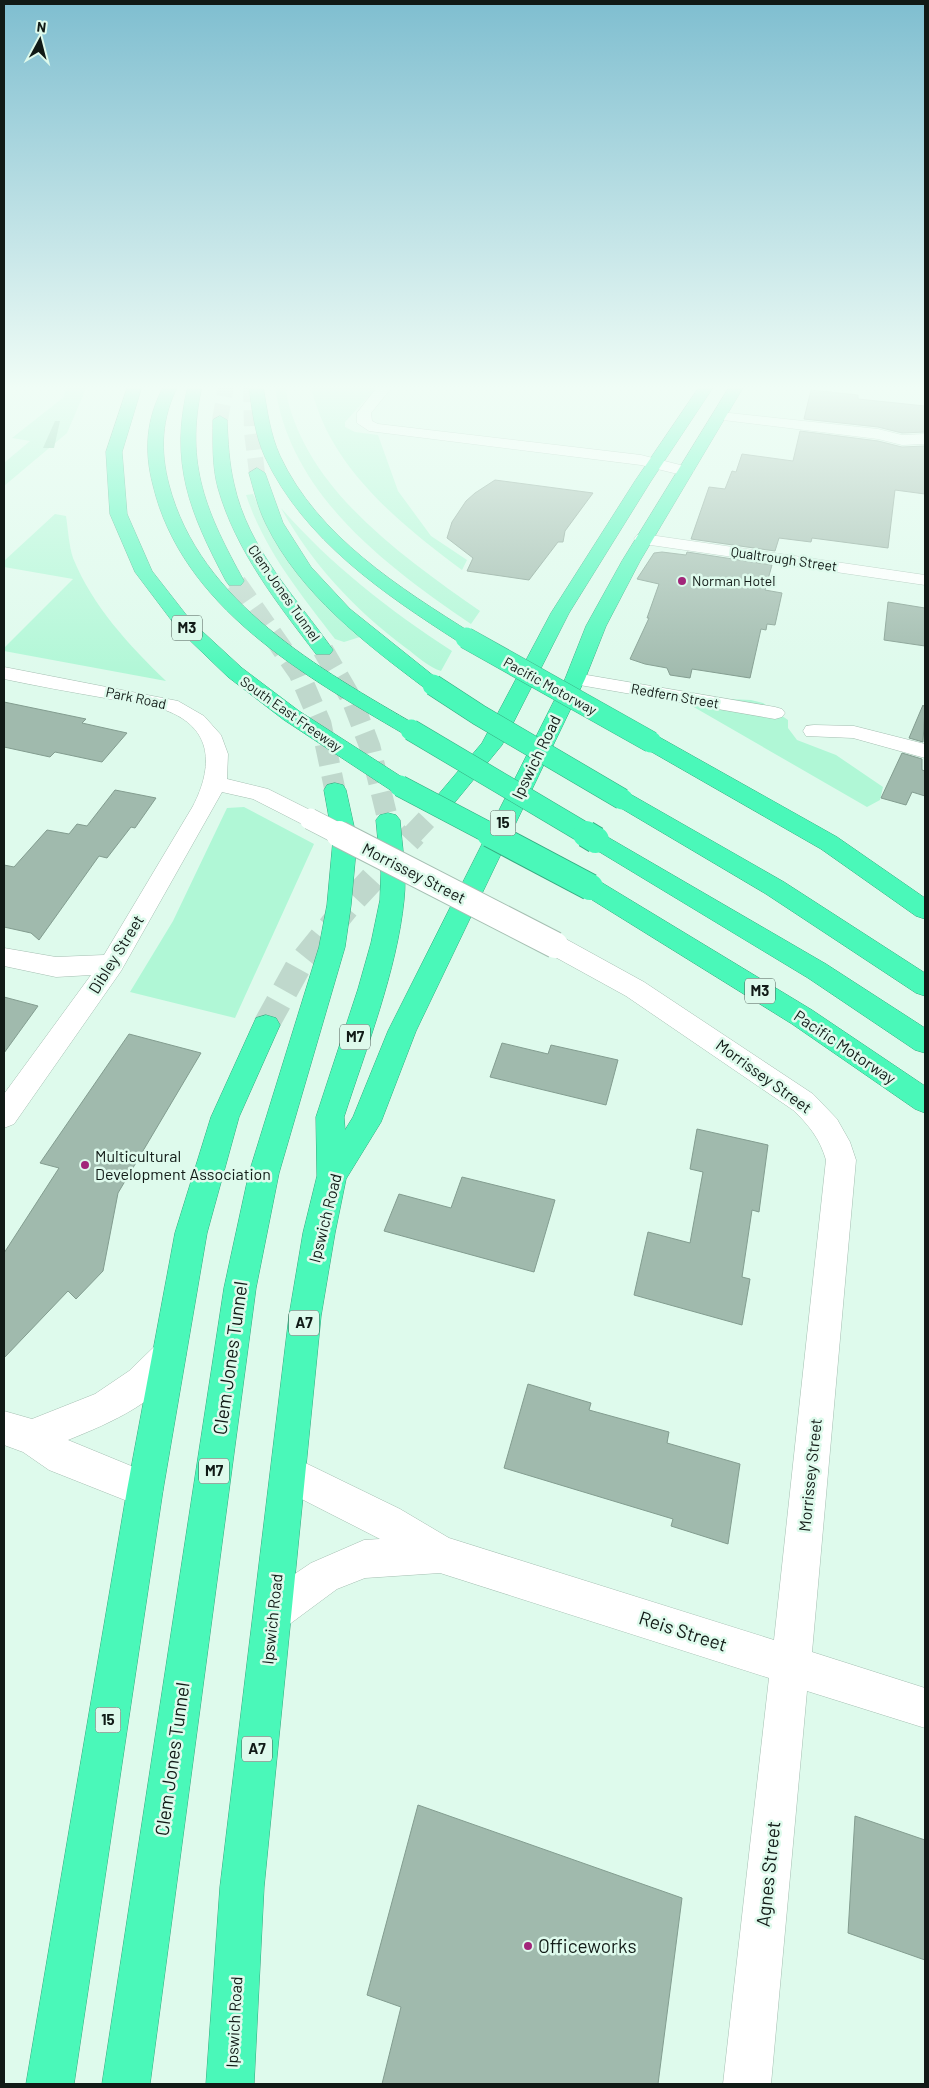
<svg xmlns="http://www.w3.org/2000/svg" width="929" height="2088" font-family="Barlow,sans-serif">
<rect width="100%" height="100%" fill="#defaec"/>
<g fill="#b0f7d6">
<polygon points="66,386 87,386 67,433 4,486 4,463 30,441 12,438 64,397"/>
<path d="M275,386h10c16,101 118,171 195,225l-9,13c-85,-58 -181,-129 -196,-238z"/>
<path d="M311,386h67l-33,36v5l10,5 23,3 20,56 33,45 36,24 -5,10c-62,-46 -134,-104 -151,-184z"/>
<path d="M253,494c21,48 69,107 107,143l-16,5 -9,-3c-35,-46 -70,-88 -89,-144z"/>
<path d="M281,508c50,57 108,102 171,143l-11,20c-13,-4 -24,-15 -35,-23 -51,-38 -94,-84 -125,-140z"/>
<path d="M55,514l11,2c2,13 3,30 7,42 20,49 56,87 93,123l-162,-30v-3l69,-69 -69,-12v-6z"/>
<polygon points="703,698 751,700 763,703 788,720 788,728 797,740 836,755 883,787 880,800 867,807 692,706"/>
<polygon points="244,807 314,844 235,1018 130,992 173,921 227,808"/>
</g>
<polygon fill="#81cdab" points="55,421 60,421 54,448 43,448"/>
<g fill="#a0baad" stroke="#839d90">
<polygon points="811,390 858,395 858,399 925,406 925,432 902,433 878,427 804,419"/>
<polygon points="800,431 878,441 902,447 925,446 925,494 895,490 888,548 812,538 811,542 779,538 775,551 691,539 709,487 725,489 732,471 736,472 742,454 793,461"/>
<polygon points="495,480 593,493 565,531 563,542 558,542 529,580 467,571 473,558 447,538 452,522 466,501 475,493"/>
<polygon points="662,552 686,555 687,552 772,565 765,590 782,593 775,625 767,624 766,630 761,629 750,678 692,669 690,678 670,675 667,668 645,664 630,659 649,618 647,618 659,584 637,579 654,553"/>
<polygon points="888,602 925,608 925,646 884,640"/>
<polygon points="4,702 86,719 82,723 127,733 102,762 55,752 50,757 4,747"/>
<polygon points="923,705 925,708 923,742 909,738"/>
<polygon points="902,753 922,759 922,770 925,771 925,796 912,792 906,805 881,798"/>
<polygon points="115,790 156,798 135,828 131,827 107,858 99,856 39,940 31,933 4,927 4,865 14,867 47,830 69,834 77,824 87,826"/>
<polygon points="4,997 38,1006 4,1053"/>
<polygon points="129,1034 201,1053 118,1193 103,1271 76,1299 68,1291 4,1358 4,1253 59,1168 40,1163"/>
<polygon points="502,1043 548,1054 551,1045 618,1060 606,1105 490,1077"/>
<polygon points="697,1129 768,1145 759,1212 752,1210 742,1277 750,1279 742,1325 634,1295 648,1232 690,1243 703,1172 690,1169"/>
<polygon points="462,1177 555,1200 534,1272 384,1231 399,1194 451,1208"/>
<polygon points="528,1384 591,1403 589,1410 669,1432 667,1443 740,1464 728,1544 671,1526 673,1519 504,1468"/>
<polygon points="418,1805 682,1898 658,2084 382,2084 401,2007 367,1995"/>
<polygon points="855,1816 925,1840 925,1960 848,1933"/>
</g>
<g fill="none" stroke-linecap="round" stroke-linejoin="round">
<g stroke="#bfd8cc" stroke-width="16" stroke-dasharray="16 8" stroke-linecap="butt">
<polyline points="251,386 252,432 257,473"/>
<polyline points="220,420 226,386"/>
<polyline points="235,581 237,584"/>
</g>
<g stroke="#bfd8cc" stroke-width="21" stroke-dasharray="21 10" stroke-linecap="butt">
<polyline points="236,583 299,673 321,724 335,790"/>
<polyline points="323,650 352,700 370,747 388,820"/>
<polyline points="412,835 443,802"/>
</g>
<polyline stroke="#bfd8cc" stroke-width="26" stroke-dasharray="26 13" stroke-linecap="butt" points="266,1025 298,967 350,903 414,834"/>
<g stroke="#a5bfb2" stroke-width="1">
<g id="minor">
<polygon points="378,386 393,386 371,413 372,421 378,424 641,455 692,468 694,471 686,476 641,465 369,431 357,423 357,413"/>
<polygon points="720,412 878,429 902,435 925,434 925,444 902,445 878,439 715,419 713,416 715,413"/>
<polygon points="643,534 925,575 925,585 637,543 634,539 637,535"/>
<path d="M4,667l174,34 26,15 17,19 7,19 -1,25 41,10 50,25 3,5 -3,5 -8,2 -8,-2 -49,-25 -31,-7 -101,179 -107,153 -10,4v-34l87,-119 -35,2 -52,-11v-18l52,9 48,-2 89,-149c20,-39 21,-78 -28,-96 -18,-6 -41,-8 -60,-12 -34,-6 -68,-12 -101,-19z"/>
<polygon points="575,673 775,707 782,709 785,713 782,717 775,719 568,683 565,679 568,675"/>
<polygon points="814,725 854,726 925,744 925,758 853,738 806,736 803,731 806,726"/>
<path d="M555,936l9,2 80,44 169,112 24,25 13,23 6,18 -44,492 113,36v40l-118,-37 -36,393h-48l46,-406 -329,-105 -75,5 -28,11 -50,37 -14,5 -14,-5 -5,-14 5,-14 52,-35 53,-23 16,-1 -104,-53 -5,-13 5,-13 13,-5 111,54 49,29 325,102 52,-480c-6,-21 -17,-35 -33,-50l-167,-114 -80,-44 -4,-7 4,-7z"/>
<path d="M169,1339l12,5 5,11c-20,45 -76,68 -118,85l90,37 5,13 -5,13 -13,5 -96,-38 -26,-18 -19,-7v-34l28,8 63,-25 34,-23 28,-27z"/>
</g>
</g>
<g stroke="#36aa80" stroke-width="1">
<g id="highway">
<polygon points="128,386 142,386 122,452 127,514 152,571 191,621 242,668 299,711 408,781 411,786 408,791 400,793 392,791 284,720 228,677 178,629 135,572 110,514 106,452"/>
<path d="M164,386h14c-17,32 -18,65 -9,99 31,118 151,184 249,241l4,4 -4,4 -7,2 -7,-2c-101,-59 -222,-127 -251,-249 -9,-34 -7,-67 11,-99z"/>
<path d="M188,386h14c-18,78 5,128 42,195l-3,4h-12l-3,-4c-36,-68 -57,-118 -38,-195z"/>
<path d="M249,386h14c4,24 7,48 17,70 38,81 120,132 193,178l3,4 -3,4h-14c-75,-48 -155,-102 -194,-185 -10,-22 -13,-47 -16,-71z"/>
<polygon points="700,386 714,386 651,481 569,613 502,745 451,807 443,809 435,807 432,802 482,743 551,613 635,481"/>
<path d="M730,386h14l-104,175 -34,65 -21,53 -169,352 -35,91 -35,57 -11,54 -14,83 -57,571 -10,197h-48l14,-197 69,-571 14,-83 14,-57 -1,-59 42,-128 13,-46 9,-43 1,-27 -5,-53 4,-5 8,-2 8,2 4,5c2,26 7,53 4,80 -7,70 -38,149 -60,217l1,13 8,-13 35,-86 177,-352 21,-53 36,-65z"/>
<path d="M220,416l7,4c1,22 2,43 7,64 14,65 62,113 99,166l-3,4h-14c-39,-51 -80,-103 -98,-166 -6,-22 -5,-45 -5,-68z"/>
<path d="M257,468l8,5 18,50 28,44 39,42 90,72 3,4 -3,4 -7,2 -7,-2c-61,-46 -126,-95 -160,-165 -8,-16 -12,-34 -17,-51z"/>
<polygon points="651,736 659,737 837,837 925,898 925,919 916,916 821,849 643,747 640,742 643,737"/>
<polygon points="335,783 343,785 346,790 357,840 351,905 345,947 279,1173 256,1288 150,2084 102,2084 224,1288 249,1173 319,947 327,905 333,840 324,790 327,785"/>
<polygon points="622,792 630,794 784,882 925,973 925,996 916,993 766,894 614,804 611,799 614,794"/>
<polygon points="596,832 604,835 826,964 925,1028 925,1053 915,1050 808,978 588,845 584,840 588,835"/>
<polygon points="590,879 599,881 812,1010 925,1086 925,1113 915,1109 792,1024 581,893 578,887 581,881"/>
<polygon points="266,1015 276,1018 280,1025 239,1117 207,1233 163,1490 74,2084 26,2084 127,1490 175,1233 211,1117 256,1018"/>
</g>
</g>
<use href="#minor" fill="#fff" fill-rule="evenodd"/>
<use href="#highway" fill="#4af8b9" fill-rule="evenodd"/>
<g stroke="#a5bfb2" stroke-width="22" stroke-linecap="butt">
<polyline id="minor-bridge-far1" points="310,819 341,835"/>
</g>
<g stroke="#a5bfb2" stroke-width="28" stroke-linecap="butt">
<polyline id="minor-bridge" points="339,834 555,945"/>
</g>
<g stroke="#36aa80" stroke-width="22" stroke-linecap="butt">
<g id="highway-bridge-far1">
<polyline points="466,638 651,742"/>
<polyline points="433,685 479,715 622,799"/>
<polyline points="411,730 588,835"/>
<polyline points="400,786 493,835"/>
</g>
</g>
<g stroke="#36aa80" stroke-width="28" stroke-linecap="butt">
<g id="highway-bridge">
<polyline points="490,834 590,887"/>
<polyline points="586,834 596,840"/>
</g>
</g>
<use href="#minor-bridge-far1" stroke="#fff" stroke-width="21"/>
<use href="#minor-bridge" stroke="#fff" stroke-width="26"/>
<use href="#highway-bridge-far1" stroke="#4af8b9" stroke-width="21"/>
<use href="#highway-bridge" stroke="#4af8b9" stroke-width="26"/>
</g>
<linearGradient id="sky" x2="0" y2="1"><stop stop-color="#7fbed0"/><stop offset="0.57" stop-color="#f0fdf6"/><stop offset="1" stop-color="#f0fdf6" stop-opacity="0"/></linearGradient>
<rect width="929" height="679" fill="url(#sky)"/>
<g fill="#a2267a" stroke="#defaec" stroke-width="2">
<circle cx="682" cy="581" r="5"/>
<circle cx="85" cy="1165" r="5"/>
<circle cx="528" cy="1946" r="5"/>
</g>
<g text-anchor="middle" stroke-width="5" stroke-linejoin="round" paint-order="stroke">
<g font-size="14" fill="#111a16" stroke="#defaec">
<text transform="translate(784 559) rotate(8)" y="5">Qualtrough Street</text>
<text transform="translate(284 593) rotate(55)" y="5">Clem Jones Tunnel</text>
<text transform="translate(550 686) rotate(29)" y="5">Pacific Motorway</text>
<text transform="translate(675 696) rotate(10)" y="5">Redfern Street</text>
<text transform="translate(136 698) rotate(12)" y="5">Park Road</text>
<text transform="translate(291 714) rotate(35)" y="5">South East Freeway</text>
</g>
<g font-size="14" fill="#111a16" stroke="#defaec" text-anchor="start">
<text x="692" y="586">Norman Hotel</text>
</g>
<g fill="#defaec" stroke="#4e5d56" stroke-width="1">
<rect x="172" y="615.5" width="30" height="25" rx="4"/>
<rect x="490.5" y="810.5" width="25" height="25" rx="4"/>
<rect x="745" y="978.5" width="30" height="25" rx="4"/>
<rect x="340" y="1024.5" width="30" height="25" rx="4"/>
<rect x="289" y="1310.5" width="30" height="25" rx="4"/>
<rect x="199" y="1458.5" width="30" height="25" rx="4"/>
<rect x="95.5" y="1707.5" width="25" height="25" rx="4"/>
<rect x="242" y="1736.5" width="30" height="25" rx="4"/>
</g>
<g font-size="15" font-weight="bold" fill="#111a16">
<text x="187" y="633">M3</text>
<text x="503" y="828">15</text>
<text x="760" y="996">M3</text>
<text x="355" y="1042">M7</text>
<text x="304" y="1328">A7</text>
<text x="214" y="1476">M7</text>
<text x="108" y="1725">15</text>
<text x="257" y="1754">A7</text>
</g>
<g font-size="16" fill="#111a16" stroke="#defaec">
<text transform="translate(536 757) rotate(-64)" y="6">Ipswich Road</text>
<text transform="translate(414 873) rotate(27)" y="6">Morrissey Street</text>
<text transform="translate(116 954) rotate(-58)" y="6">Dibley Street</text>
<text transform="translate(845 1047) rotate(34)" y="6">Pacific Motorway</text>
<text transform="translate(764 1076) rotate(36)" y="6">Morrissey Street</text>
<text transform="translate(325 1218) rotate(-76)" y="6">Ipswich Road</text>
<text transform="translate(810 1475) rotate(-84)" y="6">Morrissey Street</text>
<text transform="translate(272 1619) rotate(-84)" y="6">Ipswich Road</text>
<text transform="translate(234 2022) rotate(-87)" y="6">Ipswich Road</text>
</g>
<g font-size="16" fill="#111a16" stroke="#defaec" text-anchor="start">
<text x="95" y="1162">Multicultural<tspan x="95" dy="18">Development Association</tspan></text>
</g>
<g font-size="19" fill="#111a16" stroke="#defaec">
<text transform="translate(230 1358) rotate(-82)" y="7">Clem Jones Tunnel</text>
<text transform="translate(683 1631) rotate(18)" y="7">Reis Street</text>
<text transform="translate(172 1759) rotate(-82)" y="7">Clem Jones Tunnel</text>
<text transform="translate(768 1874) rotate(-84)" y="7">Agnes Street</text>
</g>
<g font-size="19" fill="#111a16" stroke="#defaec" text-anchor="start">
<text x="538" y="1953">Officeworks</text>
</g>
</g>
<rect width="929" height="2088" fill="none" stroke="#111a16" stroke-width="10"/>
<g transform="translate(40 40) rotate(7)" stroke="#defaec" stroke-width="4" paint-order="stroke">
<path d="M0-4L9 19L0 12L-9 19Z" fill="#111a16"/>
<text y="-8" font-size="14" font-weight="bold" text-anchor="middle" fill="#111a16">N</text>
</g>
</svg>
